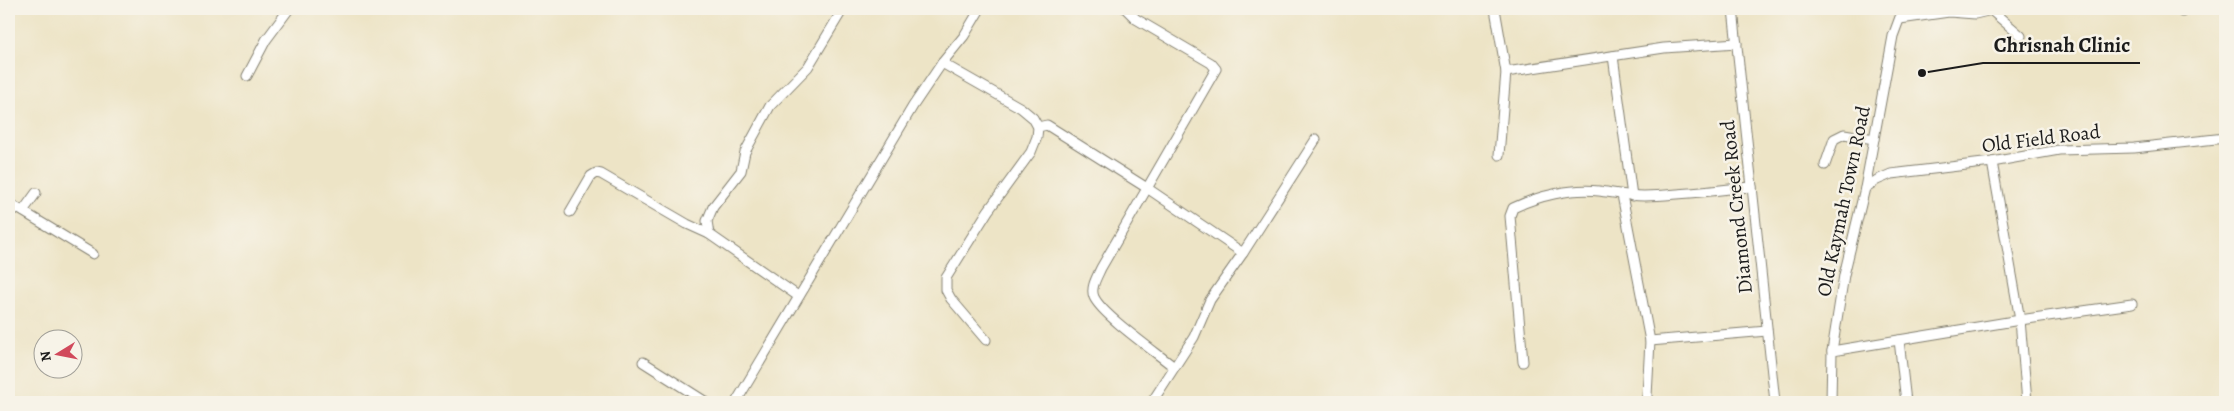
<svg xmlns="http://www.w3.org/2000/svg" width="2234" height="411" font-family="Alegreya,serif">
<rect width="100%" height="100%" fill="#f7f3e8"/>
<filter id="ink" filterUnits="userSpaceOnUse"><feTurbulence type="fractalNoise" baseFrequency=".02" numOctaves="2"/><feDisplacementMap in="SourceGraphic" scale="10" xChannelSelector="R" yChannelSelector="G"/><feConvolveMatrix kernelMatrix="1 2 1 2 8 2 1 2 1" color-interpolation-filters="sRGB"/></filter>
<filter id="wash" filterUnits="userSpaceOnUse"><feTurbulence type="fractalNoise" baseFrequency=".0096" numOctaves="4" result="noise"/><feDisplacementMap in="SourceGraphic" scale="20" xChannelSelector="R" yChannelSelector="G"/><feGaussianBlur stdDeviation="1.12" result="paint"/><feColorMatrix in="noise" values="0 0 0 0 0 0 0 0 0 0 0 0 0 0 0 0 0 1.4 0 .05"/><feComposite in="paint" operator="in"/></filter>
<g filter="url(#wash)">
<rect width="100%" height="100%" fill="#ede4c6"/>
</g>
<g filter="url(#ink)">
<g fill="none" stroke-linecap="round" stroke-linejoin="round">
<g stroke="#848071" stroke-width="11">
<g id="minor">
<path d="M1126,9l10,10 75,44 5,6 -115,199c-4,9 -11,20 -7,29 8,18 63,56 80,70"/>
<polyline points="1495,9 1506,72"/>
<polyline points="1733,9 1775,402"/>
<polyline points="2179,9 2182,12"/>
<polyline points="9,10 10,9"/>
<polyline points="1991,10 2021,36"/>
<polyline points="1900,19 1949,12 1975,14 1996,9"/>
<polyline points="1613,56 1632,196"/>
<polyline points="942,63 1021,108 1033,118 1038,127 1037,137 1031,152 988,211 946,278 946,290 951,299 986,340"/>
<polyline points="247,76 266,40 289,9"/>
<polyline points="1038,127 1047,125 1147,188 1243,253"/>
<polyline points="1499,155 1506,72 1664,48 1737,43"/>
<polyline points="1992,162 2020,320 2027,402"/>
<polyline points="1825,165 1834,139 1844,134 1874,139"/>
<polyline points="1865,188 1877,180 1891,174 1992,162 2059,150 2134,148 2225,138"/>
<polyline points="1622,195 1650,341 1647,396 1645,402"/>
<polyline points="9,203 93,254"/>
<polyline points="23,211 36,193"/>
<polyline points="570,212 591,176 596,173 601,174 687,224 709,234"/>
<polyline points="798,296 709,234 707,221 713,207 741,171 745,152 770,106 808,67 843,9"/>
<polyline points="1899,340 1906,402"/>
<polyline points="1650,341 1767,331"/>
<polyline points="1832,351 2020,320 2132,304"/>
<polyline points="643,362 706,402"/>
<path d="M1523,362l-13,-146 3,-8c25,-12 57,-20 86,-17 15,2 30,5 45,5 36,-1 72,-6 108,-9"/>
<polyline points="736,402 913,106 942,63 964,36 980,9"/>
<polyline points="1152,402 1194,337 1210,300 1243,253 1316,139"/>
<polyline points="1831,402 1832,351 1844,275 1865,188 1893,36 1903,9"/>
</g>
</g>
<use href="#minor" stroke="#fff" stroke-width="9"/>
</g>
</g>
<g text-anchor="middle" stroke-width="5" stroke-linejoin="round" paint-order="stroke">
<g font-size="20" fill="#1c1c1c" stroke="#f7f3e8">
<text transform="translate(2041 138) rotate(-7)" y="7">Old Field Road</text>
<text transform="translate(1843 201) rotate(-78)" y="7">Old Kaymah Town Road</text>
<text transform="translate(1736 207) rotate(-96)" y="7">Diamond Creek Road</text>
</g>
</g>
<path fill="none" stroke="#1c1c1c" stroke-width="2" d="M1922 73L1983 63H2140"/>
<circle fill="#1c1c1c" stroke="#f7f3e8" stroke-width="2" cx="1922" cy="73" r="5"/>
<g font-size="21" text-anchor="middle" font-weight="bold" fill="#1c1c1c" stroke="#f7f3e8" stroke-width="5" stroke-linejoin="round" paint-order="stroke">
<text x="2062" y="52">Chrisnah Clinic</text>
</g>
<rect width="2234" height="411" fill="none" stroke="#f7f3e8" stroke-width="30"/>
<g transform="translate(58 354) rotate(260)"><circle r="24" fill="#f7f3e8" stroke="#9f9d96"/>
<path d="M0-4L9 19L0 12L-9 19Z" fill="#d1495b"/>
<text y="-8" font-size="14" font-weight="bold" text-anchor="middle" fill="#1c1c1c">N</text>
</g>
</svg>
